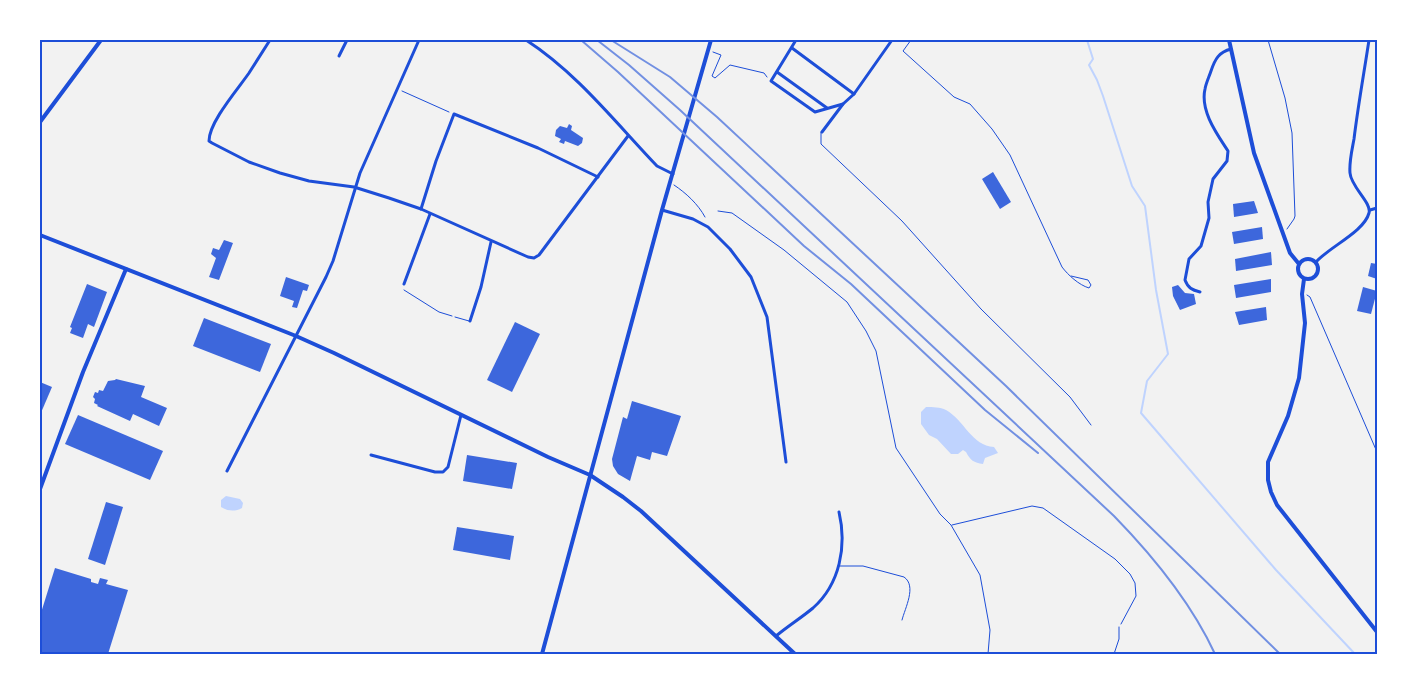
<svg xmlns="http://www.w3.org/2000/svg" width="1417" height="694" font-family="Poppins,sans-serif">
<rect width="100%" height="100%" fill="#f2f2f2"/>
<g fill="#bfd3fe">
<path d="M926,407c7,0 14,0 20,3 18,10 26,36 48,37l4,6 -13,5 -2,6c-9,-1 -13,-4 -17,-12l-3,-2 -5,4h-7l-14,-15 -8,-4 -8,-11v-12z"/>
<path d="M226,496l14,3 3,4 -1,5c-7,4 -15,3 -21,-1v-7z"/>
</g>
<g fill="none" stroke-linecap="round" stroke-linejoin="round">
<polyline stroke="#bfd3fe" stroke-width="2" points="1087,40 1093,59 1089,65 1097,80 1103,96 1132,186 1145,206 1156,290 1168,354 1147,381 1141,413 1276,570 1355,654"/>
</g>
<g fill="#3d67dc">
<polygon points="569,124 572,126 571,130 583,138 582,143 578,146 565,141 564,144 559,142 561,139 555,136 556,130 560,126 567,128"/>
<polygon points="993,172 1011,202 1000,209 982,179"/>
<polygon points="1254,201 1258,213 1234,217 1233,204"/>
<polygon points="1262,227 1263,239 1234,244 1232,232"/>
<polygon points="224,240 233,243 219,280 209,277 216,258 211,254 213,248 219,250"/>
<polygon points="1271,252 1272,265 1236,271 1235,259"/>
<polygon points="1371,263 1377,264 1377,279 1368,276"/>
<polygon points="286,277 309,285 307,291 303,290 297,308 292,307 294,301 280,296"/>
<polygon points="1271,279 1271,292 1236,298 1234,285"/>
<polygon points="87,284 107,292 94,327 88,324 83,338 70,333 72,328 70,327"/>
<polygon points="1178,285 1185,293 1194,294 1196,304 1180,310 1173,296 1172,287"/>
<polygon points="1363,287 1377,291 1371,314 1357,311"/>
<polygon points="1266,307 1267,320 1239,325 1235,312"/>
<polygon points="204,318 271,344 260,372 193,346"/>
<polygon points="515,322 540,334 512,392 487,380"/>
<polygon points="116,379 145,386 141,397 167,408 159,426 133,414 130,421 97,406 98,405 94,403 95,399 93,397 95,392 98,393 99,390 103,391 108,381 115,380"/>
<polygon points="40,382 52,387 40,415"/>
<polygon points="632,401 681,416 667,456 652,452 650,460 637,456 630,481 618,474 613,466 612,459 623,417 627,419"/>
<polygon points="78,415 163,451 150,480 65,444"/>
<polygon points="467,455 517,463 512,489 463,481"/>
<polygon points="106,502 123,507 105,565 88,559"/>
<polygon points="457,527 514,536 510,560 453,550"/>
<polygon points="55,568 91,579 91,582 98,584 100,578 108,580 106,584 128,590 108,654 40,654 40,616"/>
</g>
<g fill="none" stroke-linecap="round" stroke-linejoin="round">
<g stroke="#1d4ed8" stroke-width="1">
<polyline points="1268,40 1285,98 1292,133 1295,216 1294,219 1287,229"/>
<polyline points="713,52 721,55 712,76 715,78 730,65 764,73 767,77"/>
<polyline points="402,91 449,112"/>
<path d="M674,185c12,8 24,19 31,32"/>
<polyline points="718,211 732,213 784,250 847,302 866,331 876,351 896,448 940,514 951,525 980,575 990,630 988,654"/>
<polyline points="404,290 439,312 452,316"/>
<polyline points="1307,295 1310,297 1377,452"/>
<polyline points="952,525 1032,506 1043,508 1115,559 1130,574 1135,583 1136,596 1121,624"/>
</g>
<g stroke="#1d4ed8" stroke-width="1">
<path d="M911,40l-8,11 51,46 16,7 22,25 18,26 52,112c6,8 17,18 27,21l2,-3 -3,-5 -17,-4"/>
<polyline points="821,132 821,144 902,221 981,309 1070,397 1091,425"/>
<polyline points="455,317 469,321"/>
<path d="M840,566h23l41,11c13,9 1,31 -2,43"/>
<polyline points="1114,654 1119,639 1119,627"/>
</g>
<g stroke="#1d4ed8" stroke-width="3">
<path d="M270,40c-7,11 -14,22 -21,33 -11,16 -40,49 -40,68l3,2 37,19 31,11 29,8 45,6 35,11 32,11 107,48 6,1 5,-3 89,-119"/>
<path d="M526,40c51,33 89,82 131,126l16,8"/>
<polyline points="796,40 771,81 815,112 843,104"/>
<polyline points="792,48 854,94"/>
<polyline points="339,56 347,40"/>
<polyline points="777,72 827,108"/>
<polyline points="822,132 843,104 854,94 892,40"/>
<polyline points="421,209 436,161 454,114 538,148 598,177"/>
<polyline points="662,210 693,219 708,227 730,249 751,277 767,317 786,462"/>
<polyline points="1370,210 1377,208"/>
<path d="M1316,262c13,-15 48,-30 53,-49 3,-10 -18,-26 -19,-40 -1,-11 2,-23 4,-34 4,-33 10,-66 15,-99"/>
<polyline points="404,284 430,214"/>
<path d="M1200,292c-8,-2 -12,-4 -15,-12l4,-21 12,-13 8,-28 -1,-16 5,-23 14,-18 1,-10c-11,-17 -28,-40 -23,-62 1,-6 4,-12 6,-18 4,-12 8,-19 20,-22"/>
<polyline points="470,321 481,287 491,242"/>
<polyline points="371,455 435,472 443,472 448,467 461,415"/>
<polyline points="227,471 326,277 333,261 360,173 419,40"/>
<path d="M776,636c12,-10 25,-18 37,-28 27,-24 34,-62 26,-96"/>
</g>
<g stroke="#1d4ed8" stroke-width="4">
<polyline points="1229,40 1254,153 1290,253 1299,264"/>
<polyline points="40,235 296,336 334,353 548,457 590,475 623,497 641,511 795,654"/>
<circle cx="1308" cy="269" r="10"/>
<polyline points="1304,279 1302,294 1305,323 1299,378 1288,416 1268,462 1268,480 1271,492 1277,505 1377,632"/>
<polyline points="40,489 83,372 126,269"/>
</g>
<g stroke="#1d4ed8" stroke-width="4">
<polyline points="40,122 101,40"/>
<polyline points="542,654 662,210 711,40"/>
</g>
<g stroke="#7290e2" stroke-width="2">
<polyline points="581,40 618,72 804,246 851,284 985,410 1038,453"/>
<path d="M597,40l32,25 51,45 434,406c39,40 77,86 101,138"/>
<polyline points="611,40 670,77 717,117 1006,386 1280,654"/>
</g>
</g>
<rect width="1417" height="694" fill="none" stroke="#ffffff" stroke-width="82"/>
<rect x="41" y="41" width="1335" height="612" fill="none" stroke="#1d4ed8" stroke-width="2"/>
</svg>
